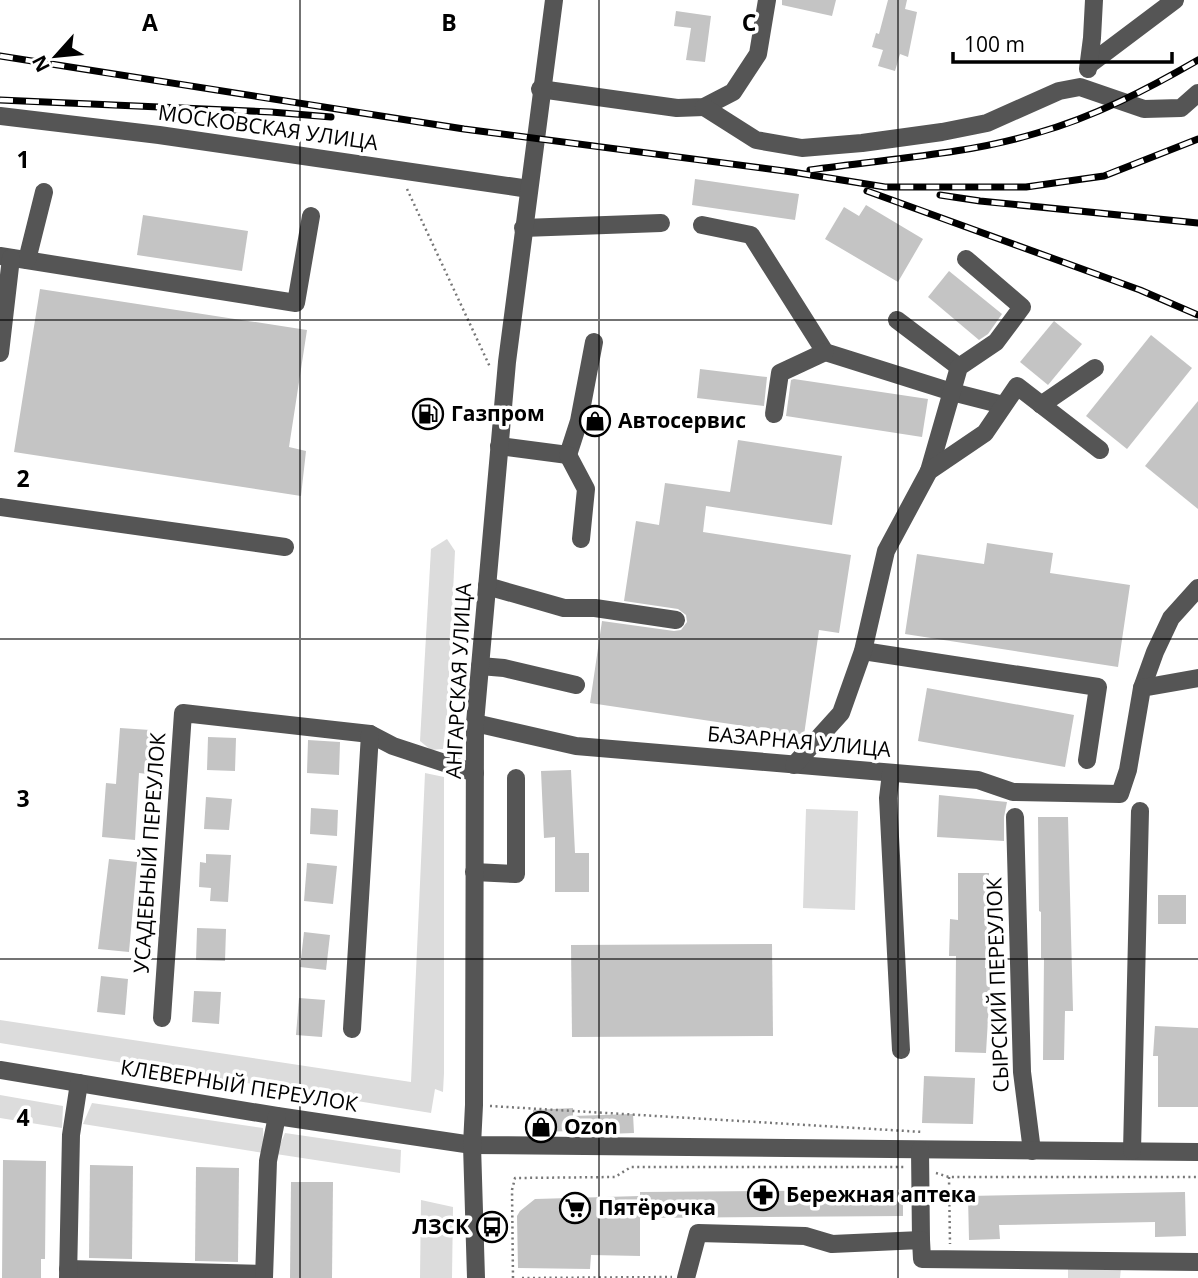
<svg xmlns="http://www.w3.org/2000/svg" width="1198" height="1278" font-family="'Open Sans',sans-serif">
<rect width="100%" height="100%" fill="#fff"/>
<g fill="#dcdcdc">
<polygon points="447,539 455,551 447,715 443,749 431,750 420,741 431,549"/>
<polygon points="425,773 444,777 444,1073 443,1092 435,1089 431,1113 0,1043 0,1020 411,1082"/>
<polygon points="806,809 858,811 855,910 803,908"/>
<polygon points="0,1095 63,1106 62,1128 0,1118"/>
<polygon points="92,1103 263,1128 264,1153 83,1124"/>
<polygon points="285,1133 401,1150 400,1173 276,1154"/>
<polygon points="421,1200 453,1207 452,1278 420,1278"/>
<polygon points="1068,1266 1121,1268 1120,1278 1068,1278"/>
</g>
<g fill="#c4c4c4">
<polygon points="782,0 836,0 832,16 782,5"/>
<polygon points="888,0 907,0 905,9 917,12 908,57 900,54 895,71 878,66 883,50 872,47 876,33 879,34"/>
<polygon points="676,11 711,16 705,62 686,60 691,28 674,26"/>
<polygon points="695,179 799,194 795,220 692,205"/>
<polygon points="866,205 923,239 898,282 825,239 844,207 859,216"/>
<polygon points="143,215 248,231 242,271 137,255"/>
<polygon points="949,271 1002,314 988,334 979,340 928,297"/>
<polygon points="40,289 307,330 289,447 306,451 301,496 14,452"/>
<polygon points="1054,321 1082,344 1048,385 1020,362"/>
<polygon points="1151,335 1192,368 1127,449 1086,416"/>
<polygon points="700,369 767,377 764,406 697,398"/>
<polygon points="794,379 928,399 922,437 786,416 791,380"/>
<polygon points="1198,401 1198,509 1145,466"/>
<polygon points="738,440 842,456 832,525 706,506 703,532 851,555 839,633 819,630 804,735 590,703 602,621 674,631 681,630 687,622 686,615 678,609 624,601 636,521 659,525 665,483 730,492"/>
<polygon points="987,543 1053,553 1050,573 1130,585 1118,667 905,634 917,554 984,564"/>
<polygon points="927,688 1074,715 1065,767 918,741"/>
<polygon points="120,728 150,730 147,774 139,773 135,840 102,837 106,783 116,784"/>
<polygon points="208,737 236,738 235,771 207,770"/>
<polygon points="308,740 340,742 339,775 307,773"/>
<polygon points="571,770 575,853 589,853 589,892 555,892 555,837 544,838 541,771"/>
<polygon points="939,795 1007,802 1004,817 1004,841 937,837"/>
<polygon points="206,797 232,799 229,830 204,829"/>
<polygon points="311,808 338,810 337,836 310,834"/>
<polygon points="1038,817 1068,817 1073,1011 1065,1011 1064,1060 1043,1060 1044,958 1041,958 1041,912 1039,911"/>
<polygon points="206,854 231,855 228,902 210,901 211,888 199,887 200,862 206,863"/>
<polygon points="109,859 137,862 129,952 98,949"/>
<polygon points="307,863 337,866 333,904 304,901"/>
<polygon points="958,873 989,873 985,968 991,968 986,1053 955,1052 956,956 949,956 950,919 958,920"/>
<rect x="1158" y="895" width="28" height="29"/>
<polygon points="197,928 226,929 225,961 196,960"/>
<polygon points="304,932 330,935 326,970 300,967"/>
<polygon points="772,944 773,1036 572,1037 571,945"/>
<polygon points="101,976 128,979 125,1015 97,1012"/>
<polygon points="194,991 221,992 219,1024 192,1022"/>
<polygon points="299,998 325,1000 322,1037 296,1035"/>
<polygon points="1155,1026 1198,1028 1198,1107 1158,1107 1158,1056 1153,1056"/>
<polygon points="924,1076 975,1078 973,1124 922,1123"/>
<polygon points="573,1108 573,1116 633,1114 634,1133 579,1135 573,1135 573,1131 534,1132 533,1110"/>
<polygon points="3,1160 46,1161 45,1259 41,1259 41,1278 2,1278"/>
<polygon points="90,1165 133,1166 132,1259 89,1258"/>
<polygon points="196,1167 239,1168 238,1262 195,1261"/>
<polygon points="291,1182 333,1182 332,1278 290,1278"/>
<polygon points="903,1190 903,1216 640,1218 640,1256 591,1255 590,1269 518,1268 517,1216 520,1211 535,1199 640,1196 640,1192"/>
<polygon points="1185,1192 1186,1236 1155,1237 1155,1222 999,1225 1000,1239 969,1240 968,1196"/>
</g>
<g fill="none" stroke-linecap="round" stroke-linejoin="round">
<g stroke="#777" stroke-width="2.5" stroke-dasharray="2 3.5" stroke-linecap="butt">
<polyline points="407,189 490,367"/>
<polyline points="490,1106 923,1132"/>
<polyline points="936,1173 949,1177 1198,1177"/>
<polyline points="949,1177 950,1244"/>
<polyline points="513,1278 512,1190 515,1178 615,1177 631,1167 905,1167"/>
<polyline points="522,1278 672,1277"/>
</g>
<g stroke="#555" stroke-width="18">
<polyline points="1090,64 1175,0"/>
<polyline points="1088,69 1092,38 1094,0"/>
<polyline points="540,89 677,108 704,107 733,92 758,54 767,0"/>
<polyline points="704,107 756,140 802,148 862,143 942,132 987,123 1059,91 1080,87 1144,109 1181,108 1198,93"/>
<polyline points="0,116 159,135 529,189"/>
<polyline points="702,225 751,235 825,352 952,392 1003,405"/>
<polyline points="523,228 661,223"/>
<polyline points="0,256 296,303 311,216"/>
<polyline points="27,260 44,192"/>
<polyline points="897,320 959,367"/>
<polyline points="0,353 11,258"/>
<polyline points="1041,405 1095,368"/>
<polyline points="774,414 780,373 825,352"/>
<polyline points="499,446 568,455 579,421 594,342"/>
<polyline points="568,455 586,489 581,539"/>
<polyline points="929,471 959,367 996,342 1022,307 966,259"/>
<polyline points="0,507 285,547"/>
<polyline points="487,586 564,608 595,608 676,620"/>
<polyline points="863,651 1098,687 1087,760"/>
<polyline points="480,666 504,668 576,685"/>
<polyline points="1142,688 1155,652 1171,618 1198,588"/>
<polyline points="475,723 576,746 978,780 1013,792 1120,794 1128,770 1142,688 1198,678"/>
<polyline points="794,765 841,713 863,651 886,551 929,471 985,433 1017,386 1100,450"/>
<polyline points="891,773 888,798 901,1050"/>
<polyline points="1015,817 1022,1072 1032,1151"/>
<polyline points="474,872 516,874 516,778"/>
<polyline points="162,1018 183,713 370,734 393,746 475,773"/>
<polyline points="352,1029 370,734"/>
<polyline points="0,1070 277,1116 472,1145 1198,1152"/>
<polyline points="920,1150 921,1240"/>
<polyline points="1132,1151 1140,811"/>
<polyline points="68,1269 264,1274"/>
<polyline points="68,1278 71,1135 79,1083"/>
<polyline points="264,1278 268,1161 277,1116"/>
<polyline points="476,1278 472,1145 474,1105 475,723 507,362 554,0"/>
<polyline points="686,1278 698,1233 805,1236 832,1244 921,1240 922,1259 1198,1262"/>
</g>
<g stroke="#000" stroke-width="7">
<g id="rail">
<polyline points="0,56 464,129 792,172 885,187 1026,187 1104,176 1198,139"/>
<polyline points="0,100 271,112 331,117"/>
<path d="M810,170c75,-11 154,-15 227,-37 57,-16 111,-44 161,-73"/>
<polyline points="867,191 1140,290 1198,315"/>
<polyline points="940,195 980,201 1198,223"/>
</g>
</g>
<use href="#rail" stroke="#fff" stroke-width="4.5" stroke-dasharray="13" stroke-linecap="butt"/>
</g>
<path fill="none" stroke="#000" stroke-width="2" stroke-opacity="0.55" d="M300,0v1278M599,0v1278M898,0v1278M0,320h1198M0,639h1198M0,959h1198"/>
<defs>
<g id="fuel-ring" transform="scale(1.575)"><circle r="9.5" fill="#fff" stroke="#000" stroke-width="1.5"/><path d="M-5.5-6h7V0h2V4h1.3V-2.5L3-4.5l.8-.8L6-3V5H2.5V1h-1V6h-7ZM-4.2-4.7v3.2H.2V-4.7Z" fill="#000"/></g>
<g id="shop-ring" transform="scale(1.575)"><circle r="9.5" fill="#fff" stroke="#000" stroke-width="1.5"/><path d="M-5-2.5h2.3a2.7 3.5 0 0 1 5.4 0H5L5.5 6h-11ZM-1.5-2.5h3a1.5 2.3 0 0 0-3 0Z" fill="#000"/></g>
<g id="pharmacy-ring" transform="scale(1.575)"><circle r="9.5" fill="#fff" stroke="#000" stroke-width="1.5"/><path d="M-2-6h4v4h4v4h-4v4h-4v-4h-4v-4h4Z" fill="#000"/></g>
<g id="supermarket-ring" transform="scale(1.575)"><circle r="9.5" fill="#fff" stroke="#000" stroke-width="1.5"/><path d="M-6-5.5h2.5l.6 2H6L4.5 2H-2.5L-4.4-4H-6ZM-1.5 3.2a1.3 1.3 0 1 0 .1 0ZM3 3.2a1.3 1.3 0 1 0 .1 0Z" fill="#000"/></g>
<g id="bus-ring" transform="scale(1.575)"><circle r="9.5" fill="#fff" stroke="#000" stroke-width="1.5"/><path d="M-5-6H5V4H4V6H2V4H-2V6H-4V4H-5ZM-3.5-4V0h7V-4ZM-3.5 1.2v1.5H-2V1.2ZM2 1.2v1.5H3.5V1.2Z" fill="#000"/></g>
</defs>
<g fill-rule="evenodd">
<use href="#fuel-ring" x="428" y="414"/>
<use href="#shop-ring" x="595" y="421"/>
<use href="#shop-ring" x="541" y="1127"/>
<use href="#pharmacy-ring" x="763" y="1195"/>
<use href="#supermarket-ring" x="575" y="1208"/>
<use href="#bus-ring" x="492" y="1227"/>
</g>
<g text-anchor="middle" stroke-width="7" stroke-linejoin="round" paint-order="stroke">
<g font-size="21" fill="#000" stroke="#fff">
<text transform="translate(268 128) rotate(8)" y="7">МОСКОВСКАЯ УЛИЦА</text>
<text transform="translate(459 681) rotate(-87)" y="7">АНГАРСКАЯ УЛИЦА</text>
<text transform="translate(799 742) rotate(5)" y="7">БАЗАРНАЯ УЛИЦА</text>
<text transform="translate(150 853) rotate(-86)" y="7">УСАДЕБНЫЙ ПЕРЕУЛОК</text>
<text transform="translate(998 985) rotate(-92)" y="7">СЫРСКИЙ ПЕРЕУЛОК</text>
<text transform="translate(239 1086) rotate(9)" y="7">КЛЕВЕРНЫЙ ПЕРЕУЛОК</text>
</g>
<g font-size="21" font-weight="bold" fill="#000" stroke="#fff" text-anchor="start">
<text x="451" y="421">Газпром</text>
<text x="618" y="428">Автосервис</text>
<text x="564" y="1134">Ozon</text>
<text x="786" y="1202">Бережная аптека</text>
<text x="598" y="1215">Пятёрочка</text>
<text x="469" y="1234" text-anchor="end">ЛЗСК</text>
</g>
</g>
<g font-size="23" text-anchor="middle" font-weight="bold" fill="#000" stroke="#fff" stroke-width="7" stroke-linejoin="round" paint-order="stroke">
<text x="150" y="31">A</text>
<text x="449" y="31">B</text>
<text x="749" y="31">C</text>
<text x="23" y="168">1</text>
<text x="23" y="487">2</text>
<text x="23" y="807">3</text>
<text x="23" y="1126">4</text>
</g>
<g transform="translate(56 56) rotate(243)" stroke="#ffffff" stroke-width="5" paint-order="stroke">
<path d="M0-5L12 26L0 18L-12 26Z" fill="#000000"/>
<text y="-10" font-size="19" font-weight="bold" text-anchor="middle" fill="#000000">N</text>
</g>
<path d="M953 52v10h219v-10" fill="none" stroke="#000000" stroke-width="3.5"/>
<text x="964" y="52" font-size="21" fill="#000000" stroke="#ffffff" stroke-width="5" paint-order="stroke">100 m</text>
</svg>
